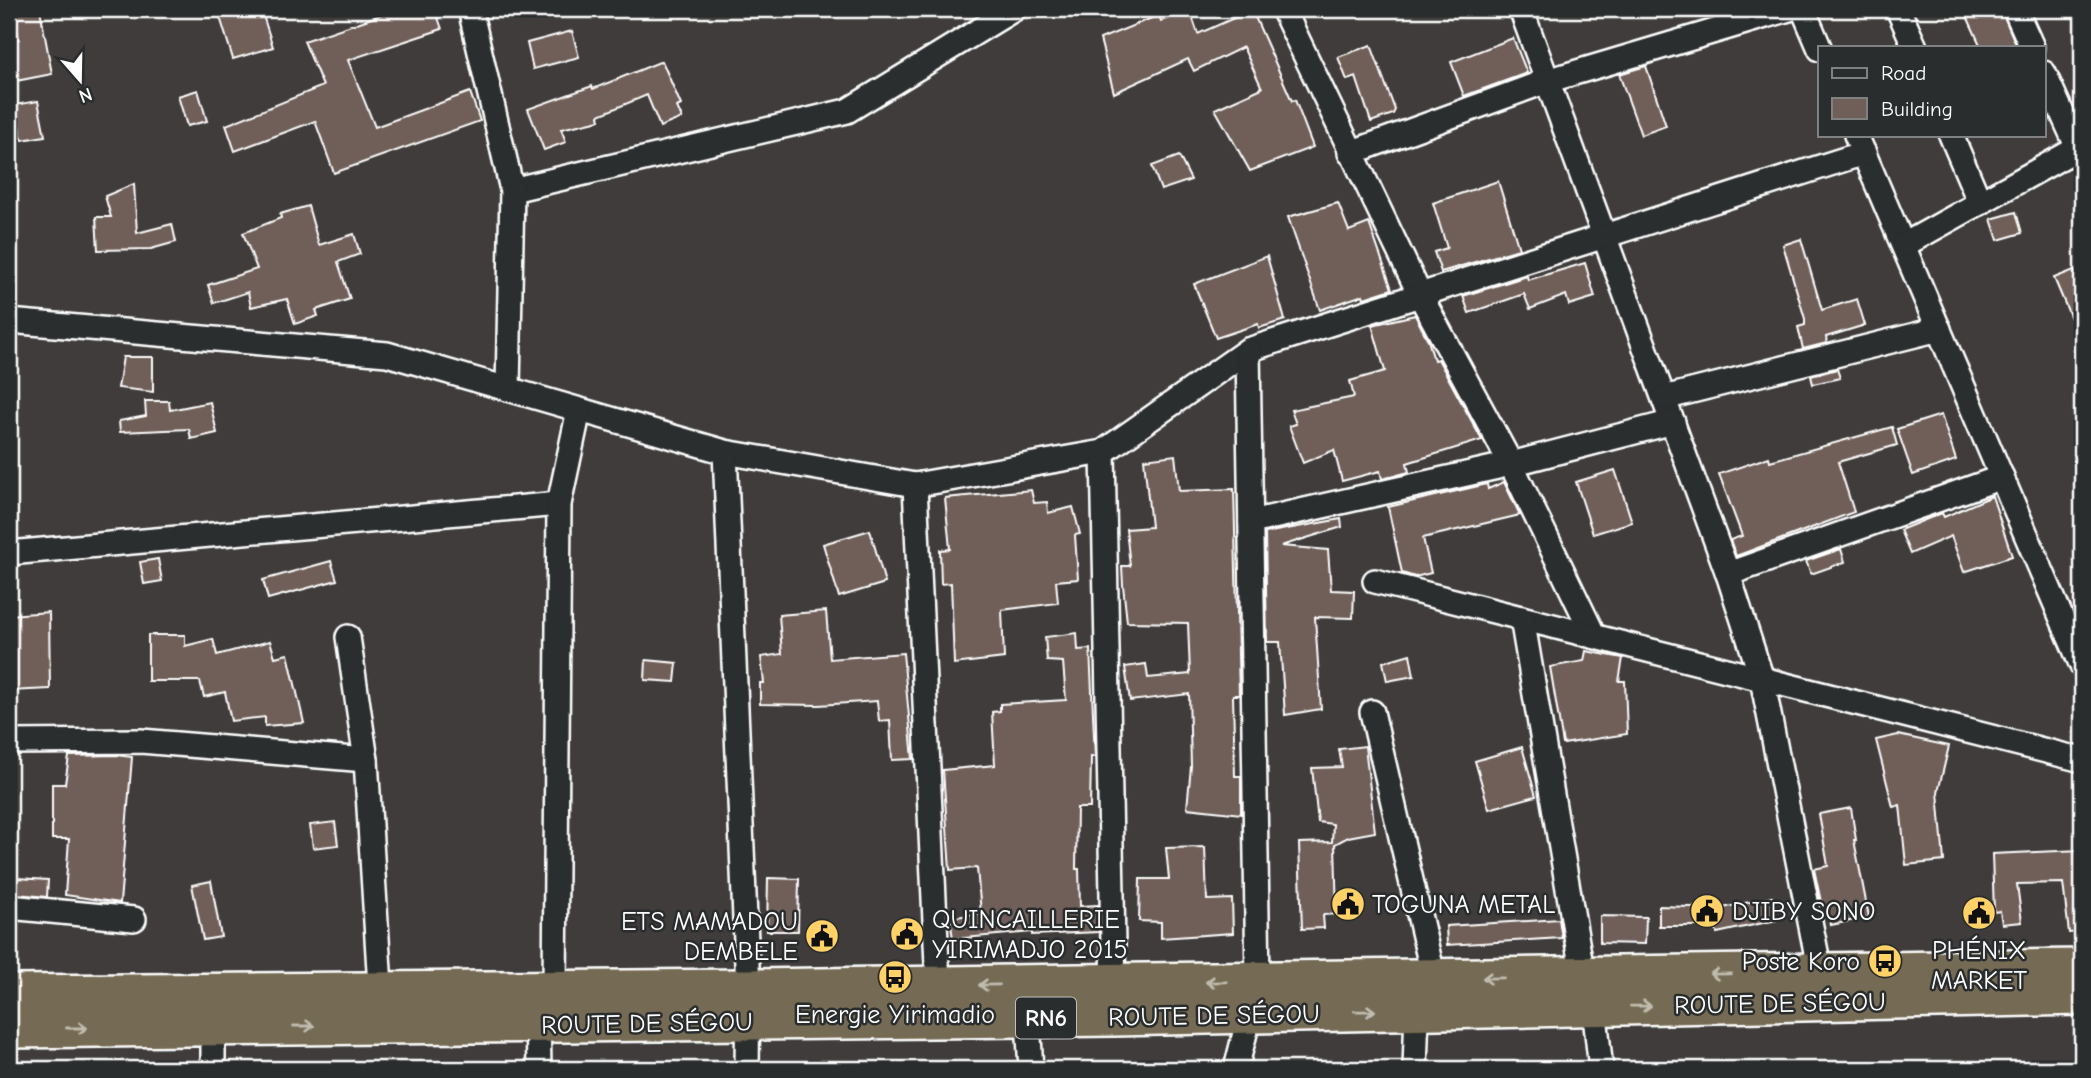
<svg xmlns="http://www.w3.org/2000/svg" width="2091" height="1078" font-family="'Comic Neue',sans-serif">
<rect width="100%" height="100%" fill="#3f3c3b"/>
<filter id="ink" filterUnits="userSpaceOnUse"><feTurbulence type="fractalNoise" baseFrequency=".0143" numOctaves="2"/><feDisplacementMap in="SourceGraphic" scale="14" xChannelSelector="R" yChannelSelector="G"/><feConvolveMatrix kernelMatrix="1 2 1 2 8 2 1 2 1" color-interpolation-filters="sRGB"/></filter>
<g filter="url(#ink)">
<g fill="#705f58" stroke="#fff" stroke-width="2">
<polygon points="13,9 40,9 52,74 16,81 9,42 19,39"/>
<polygon points="245,9 261,9 273,47 233,59 220,17"/>
<polygon points="398,9 435,9 442,29 348,60 375,127 470,92 480,121 334,173 315,121 235,151 226,125 323,86 304,41"/>
<polygon points="1977,9 2001,9 2017,47 1981,47 1966,14"/>
<polygon points="1190,10 1198,34 1252,10 1292,101 1295,100 1313,147 1250,171 1215,109 1262,88 1243,47 1194,71 1188,59 1114,93 1100,39 1159,15 1161,21"/>
<polygon points="572,31 579,57 533,69 527,43"/>
<polygon points="1513,38 1527,73 1464,96 1451,62"/>
<polygon points="1371,45 1395,110 1393,114 1371,122 1356,77 1347,80 1338,57"/>
<polygon points="662,61 681,105 677,107 682,118 660,127 647,95 599,115 600,120 561,129 566,142 544,150 528,109 592,86 593,89"/>
<polygon points="1646,66 1666,126 1641,135 1619,74"/>
<polygon points="198,90 207,121 187,126 178,96"/>
<polygon points="38,101 45,136 22,140 15,105"/>
<polygon points="1179,156 1191,180 1161,190 1152,166"/>
<polygon points="1498,181 1519,249 1441,272 1434,252 1447,248 1433,203"/>
<polygon points="134,184 137,233 172,224 176,242 151,249 98,250 96,217 111,217 105,196"/>
<polygon points="1338,203 1349,231 1369,223 1392,289 1364,298 1363,295 1320,310 1288,217"/>
<polygon points="308,206 319,245 354,234 360,254 338,262 350,299 316,310 318,316 295,324 287,299 251,307 248,292 214,303 208,285 257,269 243,233 281,218 280,214"/>
<polygon points="2016,212 2022,233 1998,240 1991,219"/>
<polygon points="1801,239 1822,310 1857,299 1865,325 1826,337 1827,343 1803,349 1798,327 1805,325 1805,319 1783,245"/>
<polygon points="1267,256 1285,320 1259,328 1258,324 1216,338 1194,284"/>
<polygon points="1585,263 1595,297 1569,305 1566,295 1530,309 1524,294 1469,313 1463,296 1527,276 1528,280"/>
<polygon points="2074,270 2082,291 2082,344 2054,278"/>
<polygon points="1415,315 1428,340 1434,360 1438,359 1482,440 1407,463 1409,472 1382,479 1380,471 1342,481 1334,450 1303,463 1289,426 1296,424 1291,410 1354,397 1350,381 1385,371 1372,325"/>
<polygon points="123,357 153,357 153,392 118,388"/>
<polygon points="1837,369 1840,378 1813,384 1811,376"/>
<polygon points="145,401 169,401 170,410 210,402 217,433 191,439 189,429 120,432 119,421 146,416"/>
<polygon points="1941,415 1956,460 1913,475 1897,429"/>
<polygon points="1892,427 1897,445 1838,462 1854,512 1736,556 1730,540 1742,536 1719,474 1769,457 1770,461"/>
<polygon points="1175,455 1179,491 1234,489 1239,695 1233,695 1235,776 1241,776 1241,814 1187,808 1191,766 1189,694 1130,701 1125,667 1146,664 1148,678 1190,674 1188,623 1127,622 1123,585 1122,566 1130,566 1126,529 1151,527 1144,459"/>
<polygon points="1615,470 1632,522 1593,534 1576,482"/>
<polygon points="1504,482 1520,515 1423,538 1431,573 1415,577 1402,573 1388,507 1487,484 1488,489"/>
<polygon points="1031,490 1034,503 1047,502 1048,513 1073,507 1080,534 1075,535 1078,579 1056,581 1058,603 1002,610 1004,658 954,664 951,583 941,584 940,550 950,549 945,498"/>
<polygon points="1992,496 2012,556 1964,572 1951,536 1910,554 1900,530 1942,513 1944,517"/>
<polygon points="1341,519 1342,527 1281,546 1328,550 1331,590 1354,591 1353,618 1315,617 1321,709 1285,715 1280,642 1267,642 1265,533"/>
<polygon points="870,530 885,583 839,597 823,544"/>
<polygon points="1841,549 1845,562 1811,574 1806,561"/>
<polygon points="158,559 162,581 144,584 140,562"/>
<polygon points="331,561 337,580 268,599 263,580"/>
<polygon points="826,611 830,659 903,653 913,759 892,760 890,720 879,721 877,701 819,705 760,704 760,683 764,683 761,657 782,654 779,615"/>
<polygon points="49,612 50,689 9,691 9,615"/>
<polygon points="1077,633 1078,650 1090,649 1095,757 1091,757 1090,808 1077,808 1076,869 1079,869 1080,906 1098,905 1099,932 1032,935 1032,932 953,939 950,918 981,913 977,868 950,870 943,770 995,765 992,712 1000,711 1000,704 1066,700 1063,662 1047,661 1045,637"/>
<polygon points="148,635 185,635 185,646 213,639 217,655 270,641 275,657 288,654 304,723 265,726 265,717 231,721 225,692 204,697 200,681 148,681"/>
<polygon points="1586,651 1623,658 1619,681 1625,681 1627,734 1563,744 1550,667 1584,661"/>
<polygon points="1410,654 1414,676 1387,681 1383,662"/>
<polygon points="646,660 677,663 675,682 645,680"/>
<polygon points="1898,735 1949,746 1938,792 1944,861 1906,865 1900,805 1893,807 1876,740"/>
<polygon points="1365,746 1375,832 1348,837 1335,844 1337,914 1323,915 1324,928 1302,929 1299,843 1332,842 1333,824 1318,822 1312,768 1342,767 1339,749"/>
<polygon points="1522,747 1536,796 1489,809 1475,761"/>
<polygon points="116,755 132,757 120,903 65,895 69,839 52,839 52,784 65,784 69,756"/>
<polygon points="1851,808 1856,840 1854,840 1869,917 1831,925 1827,906 1822,907 1814,869 1828,866 1819,814"/>
<polygon points="335,822 338,845 313,848 310,825"/>
<polygon points="1205,847 1207,900 1232,899 1233,933 1161,938 1161,922 1139,921 1140,879 1169,879 1166,848"/>
<polygon points="2082,850 2082,932 2069,933 2063,883 2017,884 2022,922 2002,924 2000,911 1994,912 1992,854"/>
<polygon points="17,878 48,880 47,897 17,894"/>
<polygon points="768,878 799,879 798,931 767,931"/>
<polygon points="211,881 221,937 203,940 192,885"/>
<polygon points="1772,897 1777,920 1717,933 1715,926 1659,926 1659,906 1723,908"/>
<polygon points="1600,916 1646,917 1645,944 1600,943"/>
<polygon points="1559,919 1562,938 1447,945 1446,926"/>
</g>
<g fill="none" stroke-linecap="round" stroke-linejoin="round">
<g stroke="#fff" stroke-width="28">
<g id="minor">
<polyline points="470,9 512,190 847,111 1014,9"/>
<polyline points="1283,9 1420,295 1511,464 1594,636"/>
<polyline points="1521,9 1728,574 1762,679 1820,972"/>
<polyline points="1803,9 1820,49"/>
<polyline points="1898,9 1915,47"/>
<polyline points="2015,9 2032,47"/>
<polyline points="2044,73 2082,157"/>
<polyline points="1856,135 2082,666"/>
<polyline points="1951,135 1980,203"/>
<polyline points="1350,153 1547,81 1789,9"/>
<polyline points="1904,245 2078,148"/>
<polyline points="9,321 387,354 725,452 915,485 1103,452 1248,350 1864,153"/>
<polyline points="508,389 512,190"/>
<polyline points="1664,398 1939,329"/>
<polyline points="725,452 748,988 747,1069"/>
<polyline points="1103,452 1114,993"/>
<polyline points="915,485 938,986"/>
<polyline points="1251,522 1511,464 1673,422"/>
<polyline points="9,553 559,504"/>
<polyline points="1728,574 2002,477"/>
<polyline points="1375,581 2082,760"/>
<polyline points="1522,618 1583,977"/>
<polyline points="348,637 366,760 381,1003"/>
<polyline points="1372,712 1434,979"/>
<polyline points="9,742 141,741 366,760"/>
<polyline points="9,907 134,919"/>
<polyline points="555,989 559,504 579,410"/>
<polyline points="1027,1005 1031,1069"/>
<polyline points="1594,1007 1601,1069"/>
<polyline points="538,1013 539,1069"/>
<polyline points="213,1069 213,1016"/>
<polyline points="1236,1069 1258,981 1248,350"/>
<polyline points="1415,1069 1417,1010"/>
</g>
</g>
<g stroke="#fff" stroke-width="42">
<g id="trunk">
<polyline points="9,994 748,988 2082,968"/>
<polyline points="9,1029 1115,1017 2082,996"/>
</g>
</g>
<use href="#minor" stroke="#2a2d2e" stroke-width="23"/>
<use href="#trunk" stroke="#746b52" stroke-width="37"/>
</g>
<defs><path id="oneway-shaft" d="M-6 0H5M1.5-3L5.5 0L1.5 3" fill="none" stroke-width="1.6" stroke-linecap="round" stroke-linejoin="round" transform="scale(1.75)"/></defs>
<g stroke="#c0bcb1">
<use href="#oneway-shaft" transform="translate(1720 974) rotate(179)"/>
<use href="#oneway-shaft" transform="translate(1493 978) rotate(179)"/>
<use href="#oneway-shaft" transform="translate(1216 982) rotate(179)"/>
<use href="#oneway-shaft" transform="translate(989 985) rotate(179)"/>
<use href="#oneway-shaft" transform="translate(1641 1006) rotate(-1)"/>
<use href="#oneway-shaft" transform="translate(1365 1011) rotate(-1)"/>
<use href="#oneway-shaft" transform="translate(304 1026)"/>
<use href="#oneway-shaft" transform="translate(77 1028)"/>
</g>
</g>
<defs>
<g id="civic-disc" transform="scale(1.75)"><circle r="9.5" fill="#ffd166" stroke="#2a2d2e"/><path d="M-.6-6.5H3V-4.5H.6V-3L4-1V1h2V6H-6V1h2V-1L-.6-3ZM-1.2 2.5V6h2.4V2.5Z" fill="#111"/></g>
<g id="bus-disc" transform="scale(1.75)"><circle r="9.5" fill="#ffd166" stroke="#2a2d2e"/><path d="M-5-6H5V4H4V6H2V4H-2V6H-4V4H-5ZM-3.5-4V0h7V-4ZM-3.5 1.2v1.5H-2V1.2ZM2 1.2v1.5H3.5V1.2Z" fill="#111"/></g>
</defs>
<g fill-rule="evenodd">
<use href="#civic-disc" x="1348" y="904"/>
<use href="#civic-disc" x="1707" y="911"/>
<use href="#civic-disc" x="1979" y="913"/>
<use href="#civic-disc" x="907" y="934"/>
<use href="#civic-disc" x="822" y="936"/>
<use href="#bus-disc" x="1885" y="961"/>
<use href="#bus-disc" x="895" y="977"/>
</g>
<g text-anchor="middle" stroke-width="5" stroke-linejoin="round" paint-order="stroke">
<rect fill="#2a2d2e" stroke="#bfc0c0" stroke-width="2" x="1016" y="997.5" width="60" height="41" rx="5"/>
<g font-size="24" font-weight="bold" fill="#fff">
<text x="1046" y="1026">RN6</text>
</g>
<g font-size="26" fill="#fff" stroke="#2a2d2e" text-anchor="start">
<text x="1372" y="913">TOGUNA METAL</text>
<text x="1732" y="920">DJIBY SONO</text>
<text x="932" y="928">QUINCAILLERIE<tspan x="932" dy="30">YIRIMADJO 2015</tspan></text>
<text x="798" y="930" text-anchor="end">ETS MAMADOU<tspan x="798" dy="30">DEMBELE</tspan></text>
<text x="1979" y="959" text-anchor="middle">PHÉNIX<tspan x="1979" dy="30">MARKET</tspan></text>
<text x="1860" y="970" text-anchor="end">Poste Koro</text>
<text x="895" y="1023" text-anchor="middle">Energie Yirimadio</text>
</g>
<g font-size="26" fill="#fff" stroke="#2a2d2e">
<text transform="translate(1780 1003) rotate(-1)" y="9">ROUTE DE SÉGOU</text>
<text transform="translate(1214 1015) rotate(-1)" y="9">ROUTE DE SÉGOU</text>
<text transform="translate(647 1023) rotate(-1)" y="9">ROUTE DE SÉGOU</text>
</g>
</g>
<rect width="2091" height="1078" fill="none" stroke="#2a2d2e" stroke-width="35"/>
<rect x="18" y="18" width="2056" height="1043" fill="none" stroke="#fff" stroke-width="2.5" filter="url(#ink)"/>
<rect x="1818" y="46" width="228" height="91" fill="#2a2d2e" stroke="#7f8182" stroke-width="2"/>
<rect x="1832" y="68" width="35" height="10" fill="#2a2d2e" stroke="#7f8182" stroke-width="2"/>
<text x="1881" y="80" font-size="21" fill="#ffffff">Road</text>
<rect x="1832" y="98" width="35" height="21" fill="#705f58" stroke="#7f8182" stroke-width="2"/>
<text x="1881" y="116" font-size="21" fill="#ffffff">Building</text>
<g transform="translate(80 80) rotate(160)" stroke="#2a2d2e" stroke-width="5" paint-order="stroke">
<path d="M0-5L12 26L0 18L-12 26Z" fill="#ffffff"/>
<text y="-10" font-size="19" font-weight="bold" text-anchor="middle" fill="#ffffff">N</text>
</g>
</svg>
